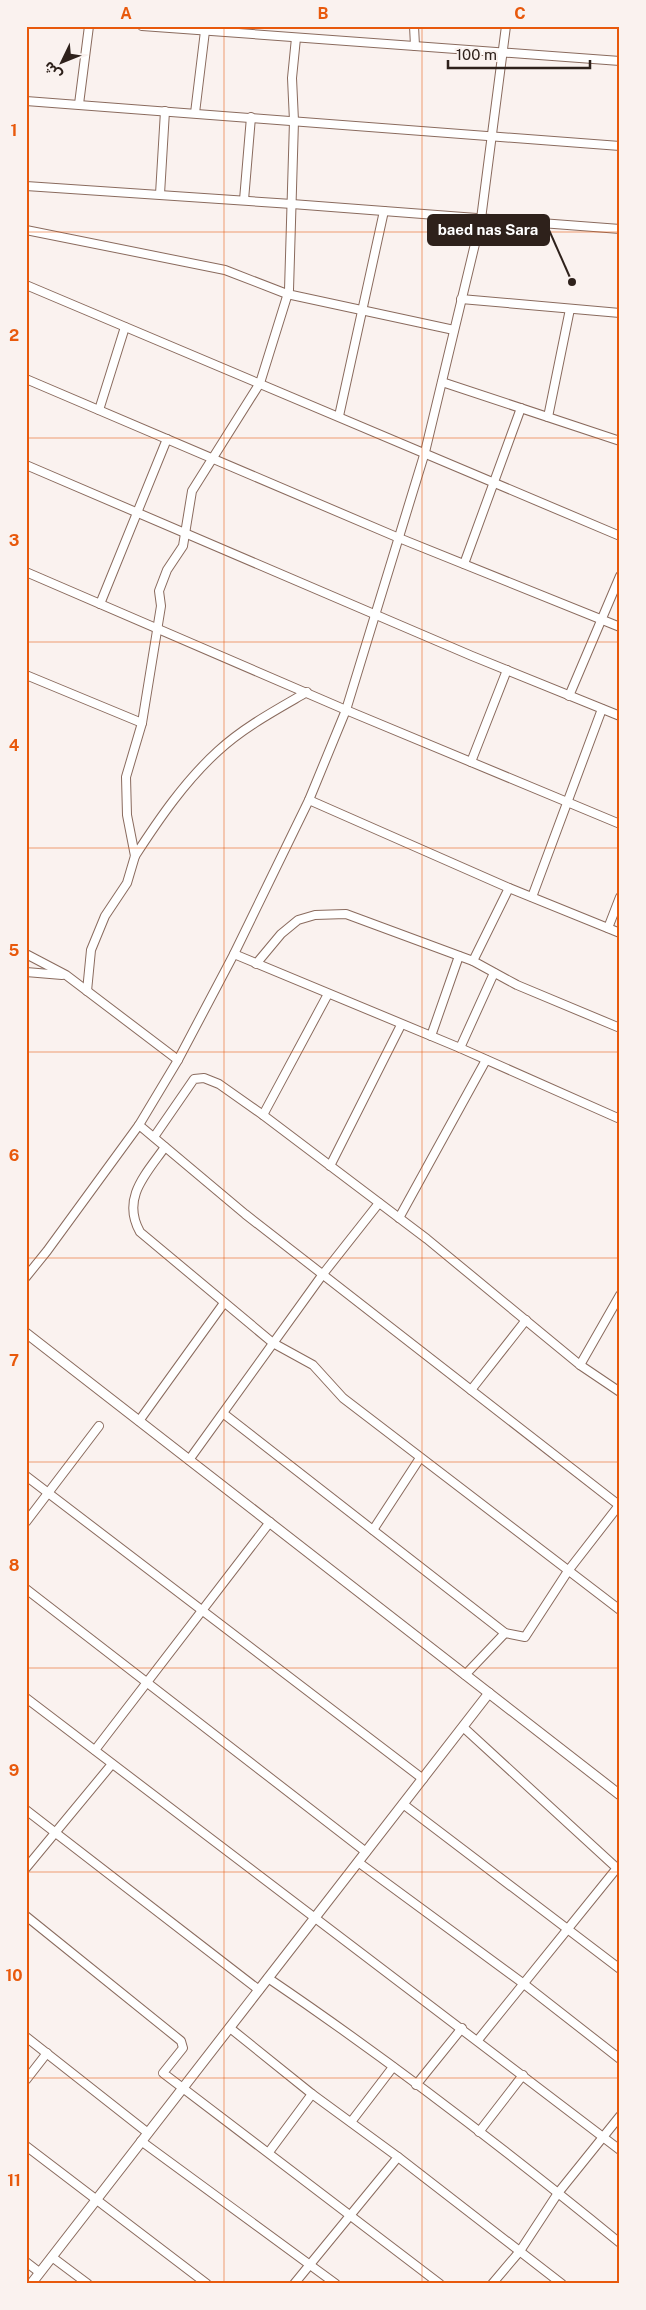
<svg xmlns="http://www.w3.org/2000/svg" width="646" height="2310" font-family="'Public Sans','Noto Sans Arabic',sans-serif">
<rect width="100%" height="100%" fill="#faf2ef"/>
<g fill="none" stroke-linecap="round" stroke-linejoin="round">
<g stroke="#8a6b5e" stroke-width="10">
<g id="minor">
<polyline points="142,26 620,61"/>
<polyline points="414,26 415,46"/>
<polyline points="26,101 620,146"/>
<polyline points="79,104 89,26"/>
<polyline points="195,113 205,31"/>
<polyline points="26,186 292,204 620,229"/>
<polyline points="160,194 165,111"/>
<polyline points="244,200 251,117"/>
<polyline points="26,230 225,270 287,294 454,330"/>
<polyline points="26,285 620,536"/>
<polyline points="461,299 620,313"/>
<polyline points="26,379 399,538 620,627"/>
<polyline points="442,382 620,441"/>
<polyline points="99,410 125,327"/>
<polyline points="339,416 384,211"/>
<polyline points="548,417 570,309"/>
<polyline points="26,465 472,656 620,716"/>
<polyline points="464,564 521,408"/>
<polyline points="26,572 346,710 620,824"/>
<polyline points="100,604 167,439"/>
<polyline points="26,675 142,723"/>
<polyline points="569,696 620,576"/>
<polyline points="471,762 507,670"/>
<polyline points="309,800 509,888 620,933"/>
<path d="M135,856c24,-37 50,-75 83,-105 26,-24 58,-41 89,-59"/>
<polyline points="532,897 602,709"/>
<polyline points="608,928 620,897"/>
<polyline points="26,954 66,975 178,1060"/>
<polyline points="234,954 460,1048 620,1119"/>
<polyline points="473,961 509,888"/>
<polyline points="256,964 281,934 298,920 315,915 346,914 473,961 517,985 620,1028"/>
<polyline points="26,972 62,975"/>
<polyline points="87,991 91,950 105,916 127,883 135,856 127,815 126,777 142,723 161,606 159,591 167,570 183,546 192,491 260,383 289,290 294,121 292,78 296,38"/>
<polyline points="431,1036 459,956"/>
<polyline points="460,1048 494,973"/>
<polyline points="263,1115 328,994"/>
<polyline points="139,1125 245,1214 620,1506"/>
<polyline points="154,1137 194,1079 204,1078 219,1084 263,1115 427,1239 580,1365 620,1392"/>
<path d="M165,1147c-19,27 -44,51 -25,85l133,111 40,22 30,33 277,212"/>
<polyline points="330,1166 401,1025"/>
<polyline points="399,1218 486,1060"/>
<polyline points="26,1277 47,1251 139,1125 178,1060 234,954 309,800 346,710 425,452 481,219 506,26"/>
<polyline points="580,1365 620,1295"/>
<polyline points="471,1390 526,1320"/>
<polyline points="224,1414 505,1633 525,1637 568,1571 620,1504"/>
<polyline points="139,1421 224,1303"/>
<polyline points="189,1460 323,1274 379,1203"/>
<polyline points="26,1476 423,1779"/>
<polyline points="26,1522 99,1426"/>
<polyline points="373,1530 420,1458"/>
<polyline points="26,1589 366,1852"/>
<polyline points="465,1675 505,1633"/>
<polyline points="26,1698 620,2150"/>
<polyline points="463,1727 620,1871"/>
<polyline points="95,1750 270,1522"/>
<polyline points="403,1804 620,1969"/>
<polyline points="26,1810 259,1990"/>
<polyline points="358,1862 524,1984 620,2059"/>
<polyline points="26,1868 112,1764"/>
<polyline points="26,1916 181,2041 183,2048 163,2073 440,2284"/>
<path d="M268,1978c121,82 238,172 352,265"/>
<polyline points="230,2028 312,2094 398,2157 294,2284"/>
<polyline points="26,2037 148,2133"/>
<polyline points="478,2040 617,1868"/>
<polyline points="26,2080 47,2053"/>
<polyline points="416,2085 462,2028"/>
<polyline points="351,2122 393,2067"/>
<polyline points="479,2132 523,2075"/>
<polyline points="141,2141 336,2284"/>
<polyline points="26,2146 207,2284"/>
<polyline points="269,2152 312,2094"/>
<polyline points="398,2157 562,2284"/>
<polyline points="52,2257 88,2284"/>
<polyline points="26,2262 39,2272"/>
<polyline points="492,2284 520,2251 558,2193 620,2116"/>
</g>
</g>
<g stroke="#8a6b5e" stroke-width="11">
<g id="tertiary">
<polyline points="26,1333 620,1795"/>
<polyline points="31,2284 489,1693"/>
</g>
</g>
<use href="#minor" stroke="#fff" stroke-width="8"/>
<use href="#tertiary" stroke="#fff" stroke-width="9"/>
</g>
<path fill="none" stroke="#e8590c" stroke-width="1" stroke-opacity="0.55" d="M224,26v2258M422,26v2258M26,232h594M26,438h594M26,642h594M26,848h594M26,1052h594M26,1258h594M26,1462h594M26,1668h594M26,1872h594M26,2078h594"/>
<path fill="none" stroke="#2e211b" stroke-width="2" d="M572 282L549 230"/>
<circle fill="#2e211b" stroke="#faf2ef" stroke-width="2" cx="572" cy="282" r="5"/>
<rect fill="#2e211b" stroke="#2e211b" stroke-width="2" x="428" y="215" width="121" height="30" rx="5"/>
<g font-size="15" text-anchor="middle" font-weight="bold" fill="#fff">
<text x="488" y="235">baed nas Sara</text>
</g>
<rect width="646" height="2310" fill="none" stroke="#faf2ef" stroke-width="55"/>
<g transform="translate(62 62) rotate(227)" stroke="#faf2ef" stroke-width="4" paint-order="stroke">
<path d="M0-4L9 19L0 12L-9 19Z" fill="#2e211b"/>
<text y="-8" font-size="14" font-weight="bold" text-anchor="middle" fill="#2e211b">ش</text>
</g>
<path d="M448 60v8h142v-8" fill="none" stroke="#2e211b" stroke-width="2.5"/>
<text x="456" y="60" font-size="15" fill="#2e211b" stroke="#faf2ef" stroke-width="4" paint-order="stroke">100 m</text>
<rect x="28" y="28" width="590" height="2254" fill="none" stroke="#e8590c" stroke-width="2"/>
<g font-size="16" text-anchor="middle" font-weight="bold" fill="#e8590c">
<text x="126" y="19">A</text>
<text x="323" y="19">B</text>
<text x="520" y="19">C</text>
<text x="14" y="136">1</text>
<text x="14" y="341">2</text>
<text x="14" y="546">3</text>
<text x="14" y="751">4</text>
<text x="14" y="956">5</text>
<text x="14" y="1161">6</text>
<text x="14" y="1366">7</text>
<text x="14" y="1571">8</text>
<text x="14" y="1776">9</text>
<text x="14" y="1981">10</text>
<text x="14" y="2186">11</text>
</g>
</svg>
